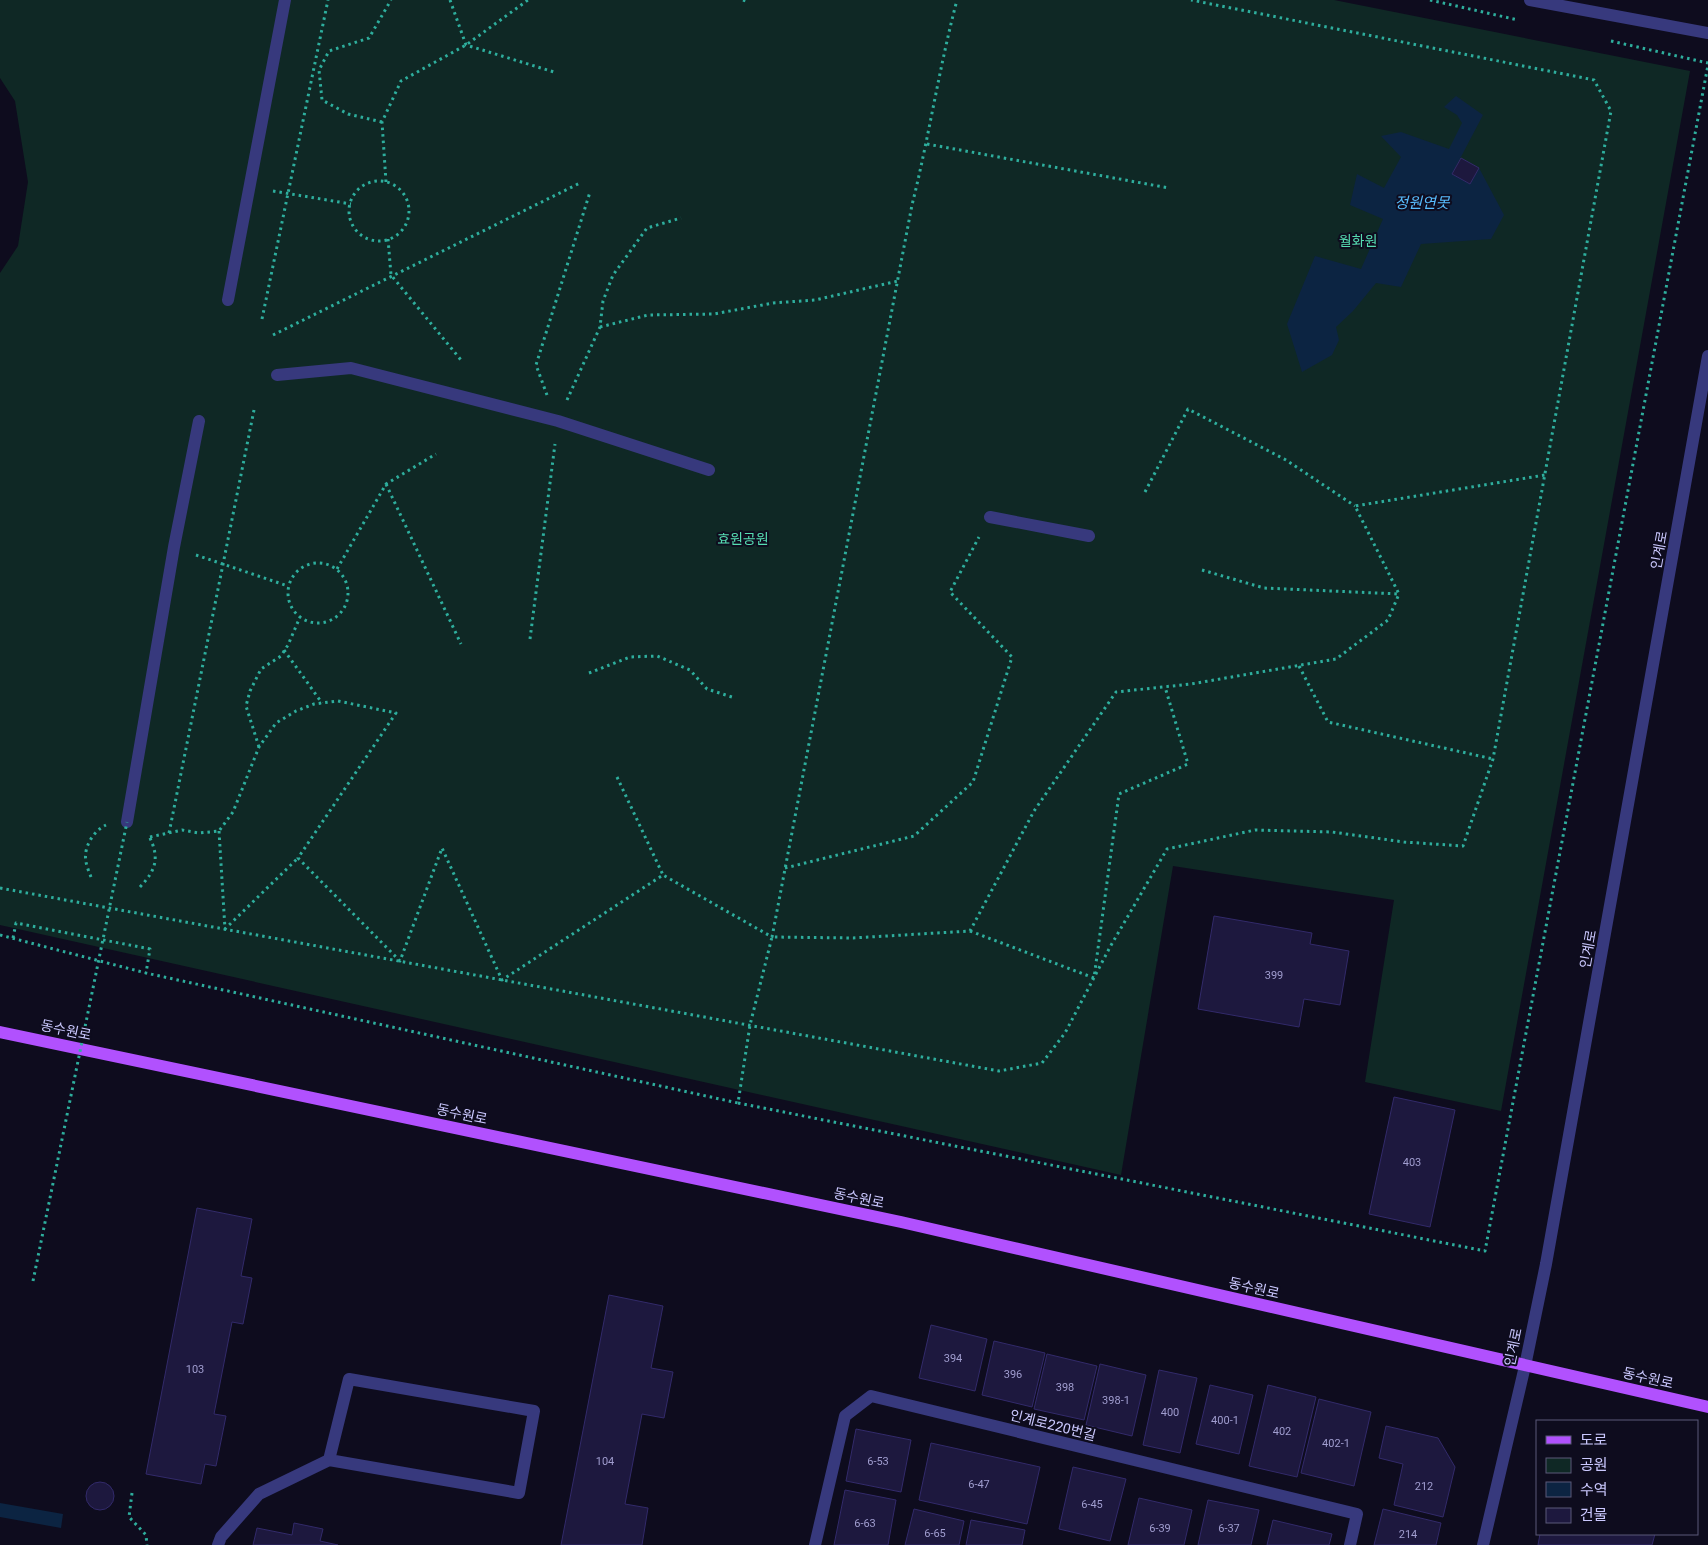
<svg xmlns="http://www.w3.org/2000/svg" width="1708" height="1545" font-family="Roboto,'Noto Sans KR',sans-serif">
<rect width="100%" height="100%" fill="#0e0c1e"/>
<polygon fill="#0f2825" points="0,0 1334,0 1690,71 1501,1111 1365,1082 1394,900 1173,866 1121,1175 0,925 0,273 18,246 28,182 15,101 0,78"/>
<g fill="#0c2442">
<polygon points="1456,96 1483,115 1452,174 1470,184 1479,168 1504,215 1491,239 1421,244 1401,287 1376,283 1353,311 1336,327 1339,340 1332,355 1302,372 1287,324 1315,256 1361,269 1383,219 1350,205 1357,174 1384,188 1401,157 1381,136 1401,132 1449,149 1462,123 1457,115 1444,107"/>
<polygon points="0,1503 63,1514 61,1528 0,1517"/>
</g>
<g fill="#1d183e" stroke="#322a6a">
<polygon points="1461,158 1479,168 1470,184 1452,174"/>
<polygon points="1214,916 1312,933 1310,944 1349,951 1340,1005 1304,999 1299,1027 1198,1009"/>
<polygon points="1394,1097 1455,1110 1430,1227 1369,1214"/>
<polygon points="197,1208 252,1219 241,1276 252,1278 243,1324 232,1322 214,1414 226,1416 216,1466 205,1464 201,1484 146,1474"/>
<polygon points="609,1295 663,1306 651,1368 673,1372 664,1418 642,1414 625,1504 648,1508 642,1545 561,1545"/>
<polygon points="931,1325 987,1339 975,1391 919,1378"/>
<polygon points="994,1341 1045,1353 1032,1407 982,1395"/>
<polygon points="1047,1354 1097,1366 1084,1420 1034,1409"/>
<polygon points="1100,1364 1146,1375 1132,1436 1086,1425"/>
<polygon points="1159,1370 1197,1378 1180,1453 1143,1445"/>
<polygon points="1210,1385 1253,1395 1239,1454 1196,1444"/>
<polygon points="1268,1385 1316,1397 1297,1477 1249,1466"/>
<polygon points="1319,1399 1371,1412 1354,1486 1301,1473"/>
<polygon points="1386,1426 1438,1438 1455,1467 1443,1517 1394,1505 1403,1464 1379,1458"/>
<polygon points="856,1429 911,1440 901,1492 846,1481"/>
<polygon points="931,1443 1040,1467 1027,1524 919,1500"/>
<polygon points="1073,1467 1126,1479 1110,1541 1059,1529"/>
<circle cx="100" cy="1496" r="14"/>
<polygon points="845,1490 896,1500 888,1545 834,1545"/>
<polygon points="1139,1498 1192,1510 1184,1545 1128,1545"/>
<polygon points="1208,1500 1259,1510 1251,1545 1198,1545"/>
<polygon points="914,1509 964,1521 959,1545 905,1545"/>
<polygon points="1383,1509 1441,1523 1436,1545 1374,1545"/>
<polygon points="971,1520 1025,1530 1022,1545 966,1545"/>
<polygon points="1273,1520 1332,1534 1329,1545 1267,1545"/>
<polygon points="294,1523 323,1529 320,1541 338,1545 253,1545 257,1528 292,1535"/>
<polygon points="1540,1534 1655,1534 1652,1545 1538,1545"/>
</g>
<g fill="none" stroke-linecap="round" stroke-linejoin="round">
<g stroke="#2eae9d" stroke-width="3" stroke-dasharray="2.5 4" stroke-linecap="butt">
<polyline points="450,0 466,45 554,72"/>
<polyline points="743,0 746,1"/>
<polyline points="1430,0 1518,20"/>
<polyline points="1611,41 1708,63"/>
<polyline points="382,122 348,114 322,100 319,70 329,51 369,38 391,0"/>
<polyline points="927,144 1169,188"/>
<circle cx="379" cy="211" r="30"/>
<polyline points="386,182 382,122 401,81 466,45 528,0"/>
<polyline points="273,191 351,204"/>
<polyline points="388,239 391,275 461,360"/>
<polyline points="262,319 328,0"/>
<polyline points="600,327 648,315 714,314 773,303 815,300 898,281"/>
<polyline points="273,335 580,183"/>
<polyline points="547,395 536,365 590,192"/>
<polyline points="567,400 600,327 603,301 613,275 647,228 681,218"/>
<polyline points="386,484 461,644"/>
<polyline points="1145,492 1188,409 1286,460 1355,506"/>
<polyline points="196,555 288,586"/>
<circle cx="318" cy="593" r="30"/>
<polyline points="337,569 386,484 436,454"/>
<polyline points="1202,570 1264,588 1399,594 1355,506 1545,475"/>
<polyline points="530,639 555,444"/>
<polyline points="284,650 322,703"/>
<polyline points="1299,666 1328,722 1493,759"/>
<polyline points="589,673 630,657 657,656 690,670 707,689 735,698"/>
<polyline points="259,747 246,706 250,691 261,669 281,656 288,645 300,617"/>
<polyline points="617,777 663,875"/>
<polyline points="219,831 225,929 298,858"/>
<polyline points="169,833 254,410"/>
<path d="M150,837l32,-7 17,3 20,-2 14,-19 26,-65 17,-24 20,-12 18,-7 24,-3 58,12 -98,145 102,103 42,-113 60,132 161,-105 109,62 140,-732c17,-68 27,-137 45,-205"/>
<polyline points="785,868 914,836 973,782 1012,657 950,592 979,537"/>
<path d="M91,877c-2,-5 -4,-10 -5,-15 -3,-14 7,-31 20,-37"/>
<path d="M140,887c16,-17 20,-29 9,-51"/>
<polyline points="0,888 999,1071 1042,1063 1065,1033 1110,947 1167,849 1255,830 1332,832 1404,842 1463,846 1493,759 1611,111 1594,80 1191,0"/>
<polyline points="970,931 1094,978 1119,794 1188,764 1165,687"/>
<polyline points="0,935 146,973 738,1103 750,1025 772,937 853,938 970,931 1034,811 1116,692 1191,684 1336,659 1388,620 1399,594"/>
<polyline points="13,938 16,923 150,949 146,973"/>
<polyline points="738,1103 1485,1251 1708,65"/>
<polyline points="132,1493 129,1517 146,1535 147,1545"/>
</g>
<g stroke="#37397d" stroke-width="12">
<polyline points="1530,0 1708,33"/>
<polyline points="228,300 285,0"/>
<polyline points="277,375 351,368 558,421 709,470"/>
<polyline points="990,517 1089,536"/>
<polyline points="127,822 174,547 199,421"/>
<polyline points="218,1545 221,1537 259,1494 329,1460 519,1493 534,1411 349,1379 329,1460"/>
<polyline points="815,1545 845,1416 871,1396 1357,1514 1350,1545"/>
<polyline points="1483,1545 1525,1366 1546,1264 1708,356"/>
</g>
<polyline stroke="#b151fe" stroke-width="12" points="0,1032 901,1222 1708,1407"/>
<polyline stroke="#2eae9d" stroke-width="3" stroke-dasharray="2.5 4" stroke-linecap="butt" points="33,1281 127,822"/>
</g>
<g text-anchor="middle" stroke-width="4" stroke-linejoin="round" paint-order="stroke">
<g font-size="11" fill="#a09dcf">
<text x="1274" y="979">399</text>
<text x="1412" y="1166">403</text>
<text x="953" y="1362">394</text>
<text x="195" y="1373">103</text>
<text x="1013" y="1378">396</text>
<text x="1065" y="1391">398</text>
<text x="1116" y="1404">398-1</text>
<text x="1170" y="1416">400</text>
<text x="1225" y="1424">400-1</text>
<text x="1282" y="1435">402</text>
<text x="1336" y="1447">402-1</text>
<text x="605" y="1465">104</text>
<text x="878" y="1465">6-53</text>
<text x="979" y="1488">6-47</text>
<text x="1424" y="1490">212</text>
<text x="1092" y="1508">6-45</text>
<text x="865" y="1527">6-63</text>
<text x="1160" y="1532">6-39</text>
<text x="1229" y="1532">6-37</text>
<text x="935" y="1537">6-65</text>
<text x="1408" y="1538">214</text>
</g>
<g font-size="14" fill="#56ddb2" stroke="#0e0c1e">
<text x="1358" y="246">월화원</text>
<text x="743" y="544">효원공원</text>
</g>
<g font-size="14" fill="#cbc9ff" stroke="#0e0c1e">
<text transform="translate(1659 550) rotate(-80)" y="5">인계로</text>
<text transform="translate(1588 949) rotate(-80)" y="5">인계로</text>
<text transform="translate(66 1030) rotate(12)" y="5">동수원로</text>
<text transform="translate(462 1114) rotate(12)" y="5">동수원로</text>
<text transform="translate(859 1198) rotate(12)" y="5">동수원로</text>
<text transform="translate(1254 1288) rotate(13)" y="5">동수원로</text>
<text transform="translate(1513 1347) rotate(-78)" y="5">인계로</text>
<text transform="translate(1648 1378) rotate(13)" y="5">동수원로</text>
<text transform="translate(1053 1425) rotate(14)" y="5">인계로220번길</text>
</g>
<g font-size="15" font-style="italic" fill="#58bdfe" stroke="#0e0c1e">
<text x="1422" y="208">정원연못</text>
</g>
</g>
<rect x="1536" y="1420" width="162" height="115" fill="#0e0c1e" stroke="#5a5878"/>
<rect x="1546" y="1436" width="25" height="8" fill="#b151fe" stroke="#5a5878"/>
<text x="1580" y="1445" font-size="15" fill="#cbc9ff">도로</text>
<rect x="1546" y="1458" width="25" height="15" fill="#0f2825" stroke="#5a5878"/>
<text x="1580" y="1470" font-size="15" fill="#cbc9ff">공원</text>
<rect x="1546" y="1482" width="25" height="15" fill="#0c2442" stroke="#5a5878"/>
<text x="1580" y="1495" font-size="15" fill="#cbc9ff">수역</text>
<rect x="1546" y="1508" width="25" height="15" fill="#1d183e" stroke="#5a5878"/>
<text x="1580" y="1520" font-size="15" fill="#cbc9ff">건물</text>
</svg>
